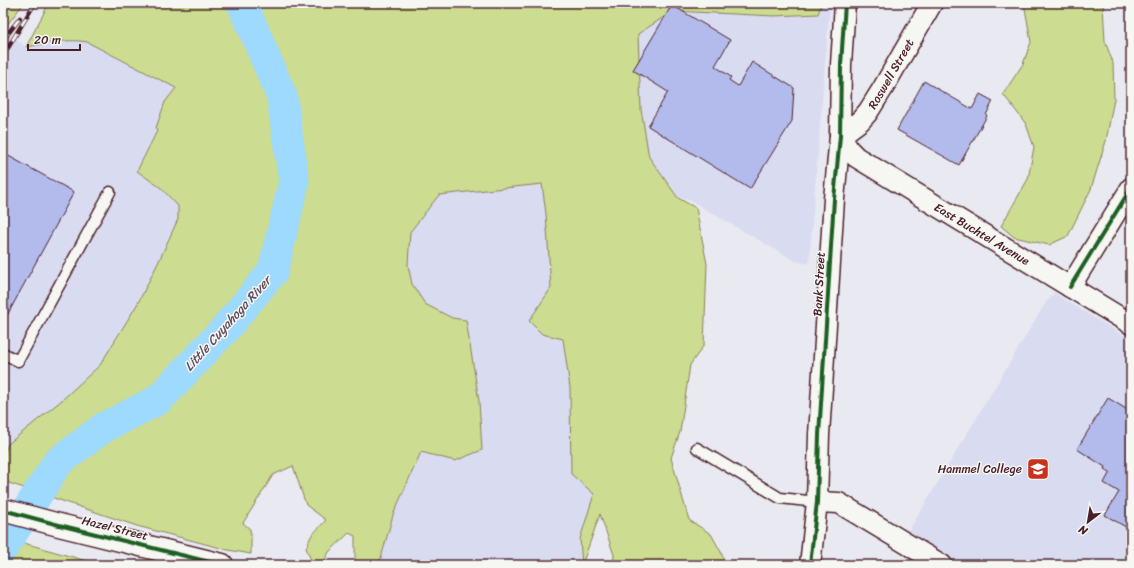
<svg xmlns="http://www.w3.org/2000/svg" width="1134" height="568" font-family="Sriracha,sans-serif">
<rect width="100%" height="100%" fill="#e9eaf1"/>
<filter id="ink" filterUnits="userSpaceOnUse"><feTurbulence type="fractalNoise" baseFrequency=".025" numOctaves="2"/><feDisplacementMap in="SourceGraphic" scale="8" xChannelSelector="R" yChannelSelector="G"/><feConvolveMatrix kernelMatrix="1 2 1 2 8 2 1 2 1" color-interpolation-filters="sRGB"/></filter>
<g filter="url(#ink)">
<g fill="#d9dcf0">
<polygon points="822,3 830,3 809,264 795,261 689,200 678,198 649,157 641,109 638,34 673,11 774,16 818,14"/>
<polygon points="3,29 26,47 57,42 76,40 87,42 176,88 165,102 157,131 137,171 161,188 178,206 178,219 158,263 138,303 100,365 62,400 9,444 3,457"/>
<polygon points="542,184 546,214 551,288 530,321 542,334 563,339 570,388 594,494 580,538 582,565 378,565 381,558 393,515 421,452 455,461 482,450 479,401 466,320 452,318 425,305 412,284 408,265 410,232 439,195"/>
<polygon points="1054,293 1131,340 1131,565 954,565 906,535 1046,302"/>
</g>
<g fill="#ccdc90" stroke="#8b7e5e">
<polygon points="3,3 24,3 3,30"/>
<path d="M49,3h773l-4,11 -44,2 -101,-5 -35,23 3,75 8,48 29,41 18,10 11,56 -3,81 -14,20 -10,67 -9,26 18,62 22,14 10,18 5,13h-113l1,-10 -14,-41 -18,51 -2,-26 14,-45 -23,-20 -1,-86 -7,-49 -21,-5 -13,-13 22,-33 -5,-74 -4,-30 -103,11 -29,37 -2,33 4,19 13,20 27,14 14,2 13,81 3,49 -27,11 -34,-9 -28,63 -12,43 -3,7h-20l-3,-6v-23l-6,-3 -20,19 -7,13h-9l-7,-17 5,-12 15,-16 -20,-15 -13,-39 -20,9 -30,48 7,6 1,8v17l-23,-4 -91,-24 -134,-45v-24l5,-13 54,-44 38,-35 38,-62 20,-40 20,-44v-13l-17,-18 -24,-17 20,-40 -1,-3 9,-26 11,-14 -89,-46c-20,-4 -41,2 -61,5z"/>
<polygon points="1024,3 1105,3 1103,6 1105,41 1113,63 1114,99 1106,141 1091,189 1068,236 1049,245 1014,237 1001,226 1028,179 1034,147 1026,124 1003,94 1023,64 1031,42"/>
<polygon points="3,537 101,565 3,565"/>
</g>
<g fill="none" stroke-linecap="round" stroke-linejoin="round">
<polyline stroke="#9ed9fe" stroke-width="31" points="3,548 58,462 103,428 158,400 225,329 273,271 294,182 282,97 242,3"/>
</g>
<g fill="#b3bbec" stroke="#4a1f2b">
<polygon points="672,5 730,40 715,66 731,77 729,80 738,86 752,62 794,88 792,121 750,189 648,126 668,92 633,70"/>
<polygon points="924,81 972,109 980,94 993,101 986,115 987,116 959,165 897,130"/>
<polygon points="3,153 74,192 3,323"/>
<polygon points="1108,398 1131,412 1131,424 1129,427 1131,428 1131,530 1105,515 1119,492 1104,483 1110,472 1104,469 1105,467 1077,449"/>
</g>
<g fill="none" stroke-linecap="round" stroke-linejoin="round">
<g stroke="#4a1f2b" stroke-width="13">
<g id="lane">
<polyline points="3,353 18,361 110,192"/>
<polyline points="697,448 780,498 817,502"/>
</g>
</g>
<g stroke="#4a1f2b" stroke-width="23">
<g id="street">
<polyline points="932,3 883,88 868,112 860,121 840,136 849,150 856,157 1131,324"/>
<polyline points="1070,287 1131,188"/>
<polyline points="817,502 839,503 942,565"/>
<polyline points="810,565 817,502 819,435 834,199 840,136 841,65 845,3"/>
</g>
</g>
<g stroke="#4a1f2b" stroke-width="25">
<polyline id="secondary" points="3,510 59,525 222,565"/>
</g>
<use href="#lane" stroke="#f6f6f2" stroke-width="10"/>
<use href="#street" stroke="#f6f6f2" stroke-width="20"/>
<use href="#secondary" stroke="#f6f6f2" stroke-width="22"/>
<g stroke="#4a1f2b" stroke-width="4.5">
<g id="rail">
<polyline points="3,40 20,18"/>
<polyline points="3,56 35,3"/>
</g>
</g>
<use href="#rail" stroke="#f6f6f2" stroke-width="3" stroke-dasharray="9" stroke-linecap="butt"/>
<g stroke="#f6f6f2" stroke-width="6">
<g id="cycleway">
<polyline points="1070,287 1131,188"/>
<polyline points="3,510 59,525 222,565"/>
<polyline points="810,565 817,502 819,435 834,199 840,136 841,65 845,3"/>
</g>
</g>
<use href="#cycleway" stroke="#1b5e20" stroke-width="4"/>
</g>
</g>
<defs>
<g id="school-square" transform="scale(1.15)"><rect x="-9" y="-9" width="18" height="18" rx="4" fill="#c8321e" stroke="#f6f6f2"/><path d="M0-5L7-2L0 1L-7-2ZM-4 1L0 2.5L4 1V4Q0 6-4 4Z" fill="#fff"/></g>
</defs>
<g fill-rule="evenodd">
<use href="#school-square" x="1038" y="469"/>
</g>
<g text-anchor="middle" stroke-width="3" stroke-linejoin="round" paint-order="stroke">
<g font-size="12" fill="#4a1f2b" stroke="#f6f6f2">
<text transform="translate(891 74) rotate(-60)" y="4">Roswell Street</text>
<text transform="translate(982 234) rotate(31)" y="4">East Buchtel Avenue</text>
<text transform="translate(819 284) rotate(-87)" y="4">Bank Street</text>
<text transform="translate(115 528) rotate(14)" y="4">Hazel Street</text>
</g>
<g font-size="12" fill="#4a1f2b" stroke="#f6f6f2" text-anchor="end">
<text x="1022" y="473">Hammel College</text>
</g>
<g font-size="13" font-style="italic" fill="#5f4e60" stroke="#f6f6f2">
<text transform="translate(227 323) rotate(-48)" y="5">Little Cuyahoga River</text>
</g>
</g>
<rect width="1134" height="568" fill="none" stroke="#f6f6f2" stroke-width="16"/>
<rect x="8" y="8" width="1118" height="552" fill="none" stroke="#4a1f2b" stroke-width="1.5" filter="url(#ink)"/>
<g transform="translate(1088 522) rotate(211)" stroke="#f6f6f2" stroke-width="3" paint-order="stroke">
<path d="M0-3L7 15L0 10L-7 15Z" fill="#4a1f2b"/>
<text y="-6" font-size="11" font-weight="bold" text-anchor="middle" fill="#4a1f2b">N</text>
</g>
<path d="M28 44v6h52v-6" fill="none" stroke="#4a1f2b" stroke-width="2"/>
<text x="34" y="44" font-size="12" fill="#4a1f2b" stroke="#f6f6f2" stroke-width="3" paint-order="stroke">20 m</text>
</svg>
